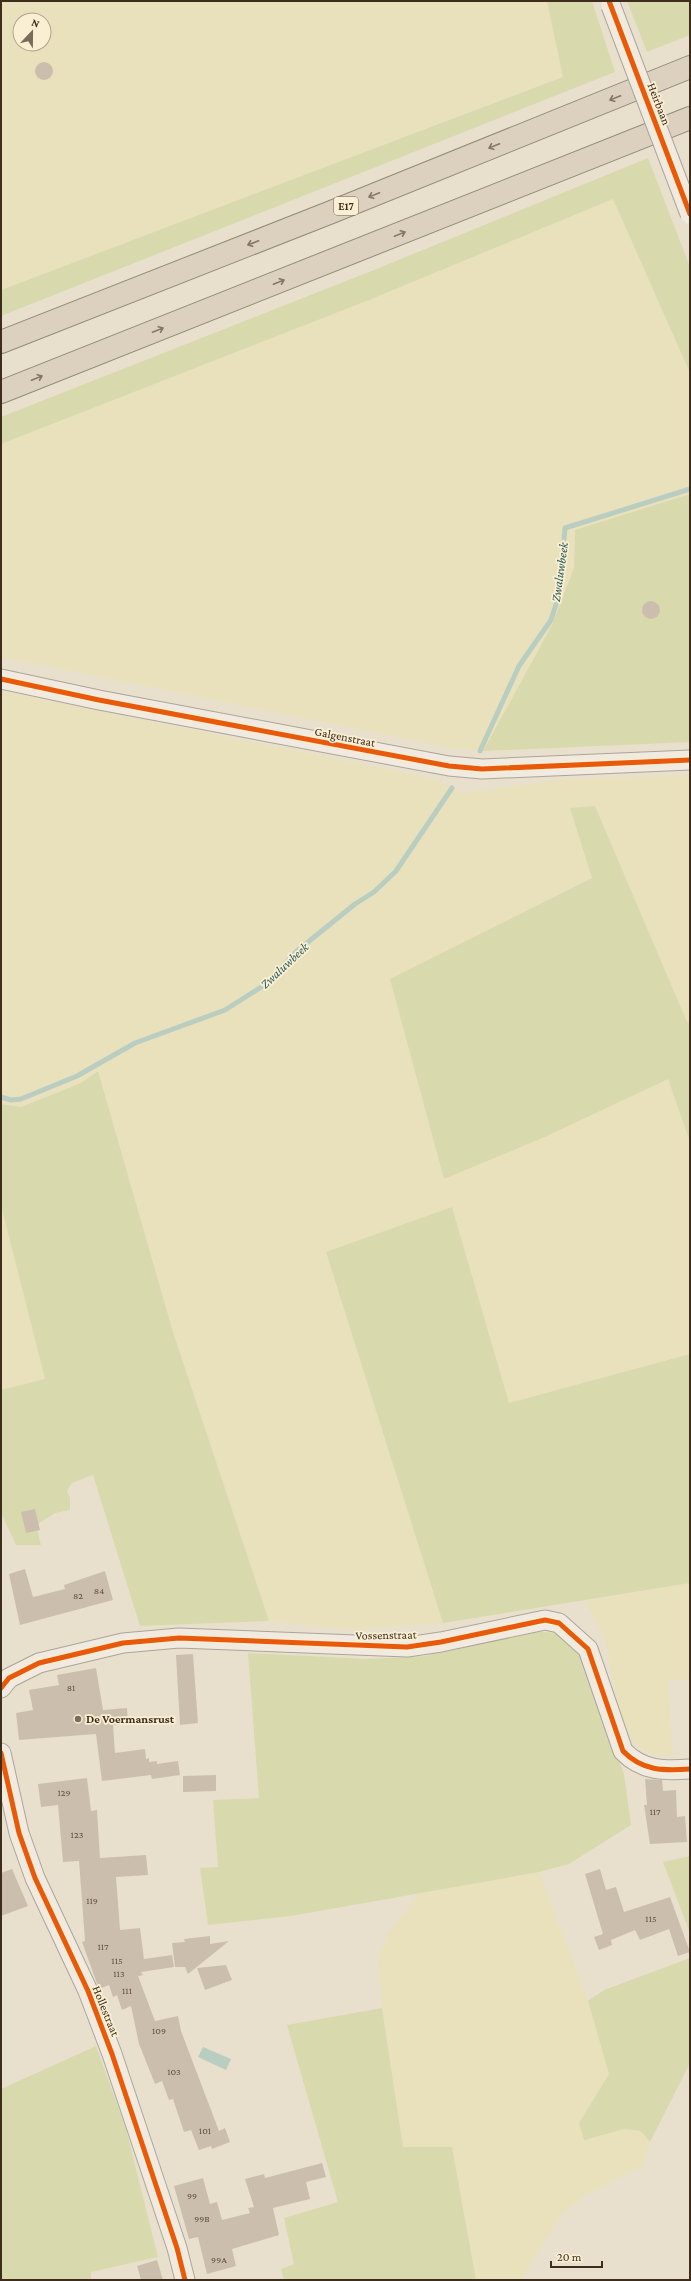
<svg xmlns="http://www.w3.org/2000/svg" width="691" height="2281" font-family="'Crimson Pro',serif">
<rect width="100%" height="100%" fill="#e8e0cd"/>
<g fill="#e9e1bc" fill-rule="evenodd">
<path d="M1,1h546l17,75 -563,214zM20,20h24v24h-24z"/>
<polygon points="613,199 690,373 690,494 575,530 574,568 551,627 483,751 451,748 1,657 1,444 369,300"/>
<polygon points="1,691 434,779 464,793 558,780 690,775 690,1022 687,1022 570,808 592,877 390,979 547,1136 668,1079 690,1142 690,1354 509,1404 452,1207 326,1253 443,1623 354,1630 269,1621 173,1332 98,1071 81,1083 21,1107 1,1104"/>
<polygon points="1,1205 45,1379 1,1390"/>
<polygon points="690,1583 690,1679 668,1681 673,1757 651,1754 634,1744 621,1720 605,1639 585,1601"/>
<polygon points="539,1872 588,2001 609,2074 579,2122 584,2139 624,2129 641,2131 650,2142 643,2166 584,2196 561,2215 521,2280 476,2280 452,2147 403,2147 382,2008 378,1960 387,1935 421,1892"/>
</g>
<g fill="#d9d9ae">
<polygon points="547,1 592,1 615,72 1,316 1,290 563,77"/>
<polygon points="627,1 690,1 690,35 647,52"/>
<polygon points="648,158 690,267 690,373 613,199 369,300 1,444 1,417 374,270"/>
<polygon points="690,494 690,742 483,751 551,627 574,568 575,530"/>
<polygon points="595,806 687,1022 690,1022 690,1142 668,1079 547,1136 444,1179 390,979 592,878 570,808"/>
<polygon points="98,1071 173,1332 269,1621 140,1626 93,1475 72,1483 67,1491 70,1498 70,1510 55,1513 36,1525 41,1545 16,1545 1,1513 1,1390 45,1379 1,1205 1,1104 21,1107 81,1083"/>
<polygon points="452,1207 509,1403 690,1354 690,1583 443,1623 326,1252"/>
<path d="M539,1632c21,0 29,4 41,20l44,122 7,51 -62,39 -30,8 -248,44 -83,9 -8,-57 18,-1 -5,-67 46,-2 -11,-145 119,6 58,-3z"/>
<polygon points="690,1856 690,1933 663,1862"/>
<polygon points="690,1958 690,2063 650,2142 641,2131 624,2129 584,2140 579,2123 609,2074 588,2001 604,1990"/>
<polygon points="382,2008 403,2147 452,2147 476,2280 284,2280 281,2269 294,2264 284,2218 338,2202 287,2025"/>
<polygon points="96,2046 126,2129 158,2257 91,2272 91,2280 1,2280 1,2089"/>
</g>
<polygon fill="#b9cec1" points="203,2047 231,2059 226,2070 198,2057"/>
<g fill="none" stroke-linecap="round" stroke-linejoin="round">
<g stroke="#b9cec1" stroke-width="5">
<polyline points="480,751 519,666 551,620 559,595 565,528 690,489"/>
<polyline points="1,1097 11,1100 21,1099 77,1076 135,1043 225,1010 266,984 297,951 355,904 374,892 396,871 452,788"/>
</g>
</g>
<g fill="#ccbead">
<circle cx="44" cy="71" r="9"/>
<circle cx="651" cy="610" r="9"/>
<polygon points="35,1509 40,1530 26,1533 21,1512"/>
<polygon points="25,1569 33,1597 65,1589 64,1585 105,1571 113,1600 20,1625 9,1574"/>
<polygon points="193,1654 198,1723 180,1725 176,1655"/>
<polygon points="96,1668 103,1710 127,1708 128,1724 113,1725 115,1753 145,1749 146,1759 149,1758 149,1762 157,1761 157,1764 178,1761 180,1775 152,1779 151,1775 102,1781 96,1734 19,1740 16,1713 33,1710 29,1690 59,1685 57,1675"/>
<polygon points="216,1775 216,1791 183,1792 183,1776"/>
<polygon points="87,1778 91,1811 97,1810 100,1858 146,1855 148,1875 116,1877 120,1930 140,1928 144,1959 172,1955 174,1967 141,1972 143,1975 138,1976 155,2021 178,2016 181,2031 219,2131 225,2128 230,2142 212,2149 211,2146 199,2150 191,2130 184,2132 173,2099 169,2100 162,2081 155,2084 139,2044 131,2006 122,2010 117,1995 113,1997 109,1985 99,1989 82,1942 85,1941 79,1861 63,1862 58,1805 41,1807 38,1784"/>
<polygon points="645,1779 662,1780 663,1791 676,1790 677,1817 685,1816 687,1842 650,1844 644,1805 647,1805"/>
<polygon points="12,1869 28,1906 1,1916 1,1873"/>
<polygon points="600,1869 606,1890 616,1887 624,1912 670,1897 690,1952 678,1956 669,1929 640,1940 635,1930 611,1940 612,1945 599,1950 594,1937 603,1934 585,1874"/>
<polygon points="210,1936 210,1944 229,1941 188,1974 185,1967 175,1967 172,1943 185,1942 184,1939"/>
<polygon points="226,1965 232,1980 205,1990 197,1968"/>
<polygon points="322,2163 326,2177 306,2182 310,2199 273,2208 279,2235 232,2249 236,2266 207,2274 198,2237 189,2239 174,2186 203,2178 210,2204 217,2202 222,2220 250,2213 248,2208 254,2207 245,2179 264,2174 265,2178"/>
<polygon points="157,2260 163,2280 141,2280 137,2266"/>
</g>
<g fill="none" stroke-linecap="round" stroke-linejoin="round">
<g stroke="#ada596" stroke-width="21">
<g id="minor">
<polyline points="1,679 99,700 449,766 482,769 690,760"/>
<path d="M1,1688l8,-10 30,-15 84,-20 56,-5 228,9 34,-5 104,-22 14,3 29,26 35,102c19,20 41,20 67,18"/>
<polyline points="1,1753 19,1833 35,1878 88,1991 112,2054 177,2248 185,2280"/>
</g>
</g>
<g stroke="#938a7d" stroke-width="24">
<g id="highway">
<polyline points="1,342 329,213 690,67"/>
<polyline points="1,392 690,118"/>
</g>
</g>
<use href="#minor" stroke="#f0eae0" stroke-width="19"/>
<use href="#highway" stroke="#dcd0be" stroke-width="22"/>
<g stroke="#ada596" stroke-width="21" stroke-linecap="butt">
<polyline id="minor-bridge" points="611,6 690,214"/>
</g>
<use href="#minor-bridge" stroke="#f0eae0" stroke-width="19"/>
<g stroke="#faeed3" stroke-width="8">
<g id="cycleway">
<polyline points="609,1 690,214"/>
<polyline points="1,679 99,700 449,766 482,769 690,760"/>
<path d="M1,1688l8,-10 30,-15 84,-20 56,-5 228,9 34,-5 104,-22 14,3 29,26 35,102c19,20 41,20 67,18"/>
<polyline points="1,1753 19,1833 35,1878 88,1991 112,2054 177,2248 185,2280"/>
</g>
</g>
<use href="#cycleway" stroke="#e8590c" stroke-width="5"/>
</g>
<defs><path id="oneway-shaft" d="M-6 0H5M1.5-3L5.5 0L1.5 3" fill="none" stroke-width="1.6" stroke-linecap="round" stroke-linejoin="round"/></defs>
<g stroke="#857665">
<use href="#oneway-shaft" transform="translate(615 98) rotate(158)"/>
<use href="#oneway-shaft" transform="translate(494 146) rotate(158)"/>
<use href="#oneway-shaft" transform="translate(374 195) rotate(158)"/>
<use href="#oneway-shaft" transform="translate(400 234) rotate(-22)"/>
<use href="#oneway-shaft" transform="translate(253 243) rotate(159)"/>
<use href="#oneway-shaft" transform="translate(279 282) rotate(-22)"/>
<use href="#oneway-shaft" transform="translate(158 330) rotate(-22)"/>
<use href="#oneway-shaft" transform="translate(37 378) rotate(-22)"/>
</g>
<circle fill="#7a6c5a" stroke="#faeed3" stroke-width="1.5" cx="78" cy="1719" r="4"/>
<g text-anchor="middle" stroke-width="3.5" stroke-linejoin="round" paint-order="stroke">
<g font-size="10" fill="#625140">
<text x="99" y="1594">84</text>
<text x="78" y="1599">82</text>
<text x="71" y="1691">81</text>
<text x="64" y="1796">129</text>
<text x="655" y="1815">117</text>
<text x="77" y="1838">123</text>
<text x="92" y="1904">119</text>
<text x="651" y="1922">115</text>
<text x="103" y="1950">117</text>
<text x="117" y="1964">115</text>
<text x="119" y="1977">113</text>
<text x="127" y="1994">111</text>
<text x="159" y="2034">109</text>
<text x="174" y="2075">103</text>
<text x="205" y="2134">101</text>
<text x="192" y="2199">99</text>
<text x="202" y="2222">99B</text>
<text x="219" y="2263">99A</text>
</g>
<rect fill="#faeed3" stroke="#766753" stroke-width="1" x="334" y="197" width="24" height="18" rx="3"/>
<g font-size="11" font-weight="bold" fill="#3e2d1c">
<text x="346" y="210">E17</text>
</g>
<g font-size="12" fill="#3e2d1c" stroke="#faeed3">
<text transform="translate(659 104) rotate(69)" y="4">Heirbaan</text>
<text transform="translate(345 737) rotate(11)" y="4">Galgenstraat</text>
<text transform="translate(386 1635) rotate(-1)" y="4">Vossenstraat</text>
<text transform="translate(106 2011) rotate(68)" y="4">Hollestraat</text>
</g>
<g font-size="12" font-weight="bold" fill="#3e2d1c" stroke="#faeed3" text-anchor="start">
<text x="86" y="1723">De Voermansrust</text>
</g>
<g font-size="13" font-style="italic" fill="#2a605c" stroke="#faeed3">
<text transform="translate(559 572) rotate(-82)" y="5">Zwaluwbeek</text>
<text transform="translate(284 965) rotate(-43)" y="5">Zwaluwbeek</text>
</g>
</g>
<rect width="691" height="2281" fill="none" stroke="#3e2d1c" stroke-width="4"/>
<g transform="translate(32 32) rotate(22)"><circle r="19" fill="#faeed3" stroke="#afa18a"/>
<path d="M0-3L7 15L0 10L-7 15Z" fill="#7a6c5a"/>
<text y="-6" font-size="11" font-weight="bold" text-anchor="middle" fill="#3e2d1c">N</text>
</g>
<path d="M551 2261v6h51v-6" fill="none" stroke="#3e2d1c" stroke-width="2"/>
<text x="557" y="2261" font-size="12" fill="#3e2d1c" stroke="#faeed3" stroke-width="3" paint-order="stroke">20 m</text>
</svg>
